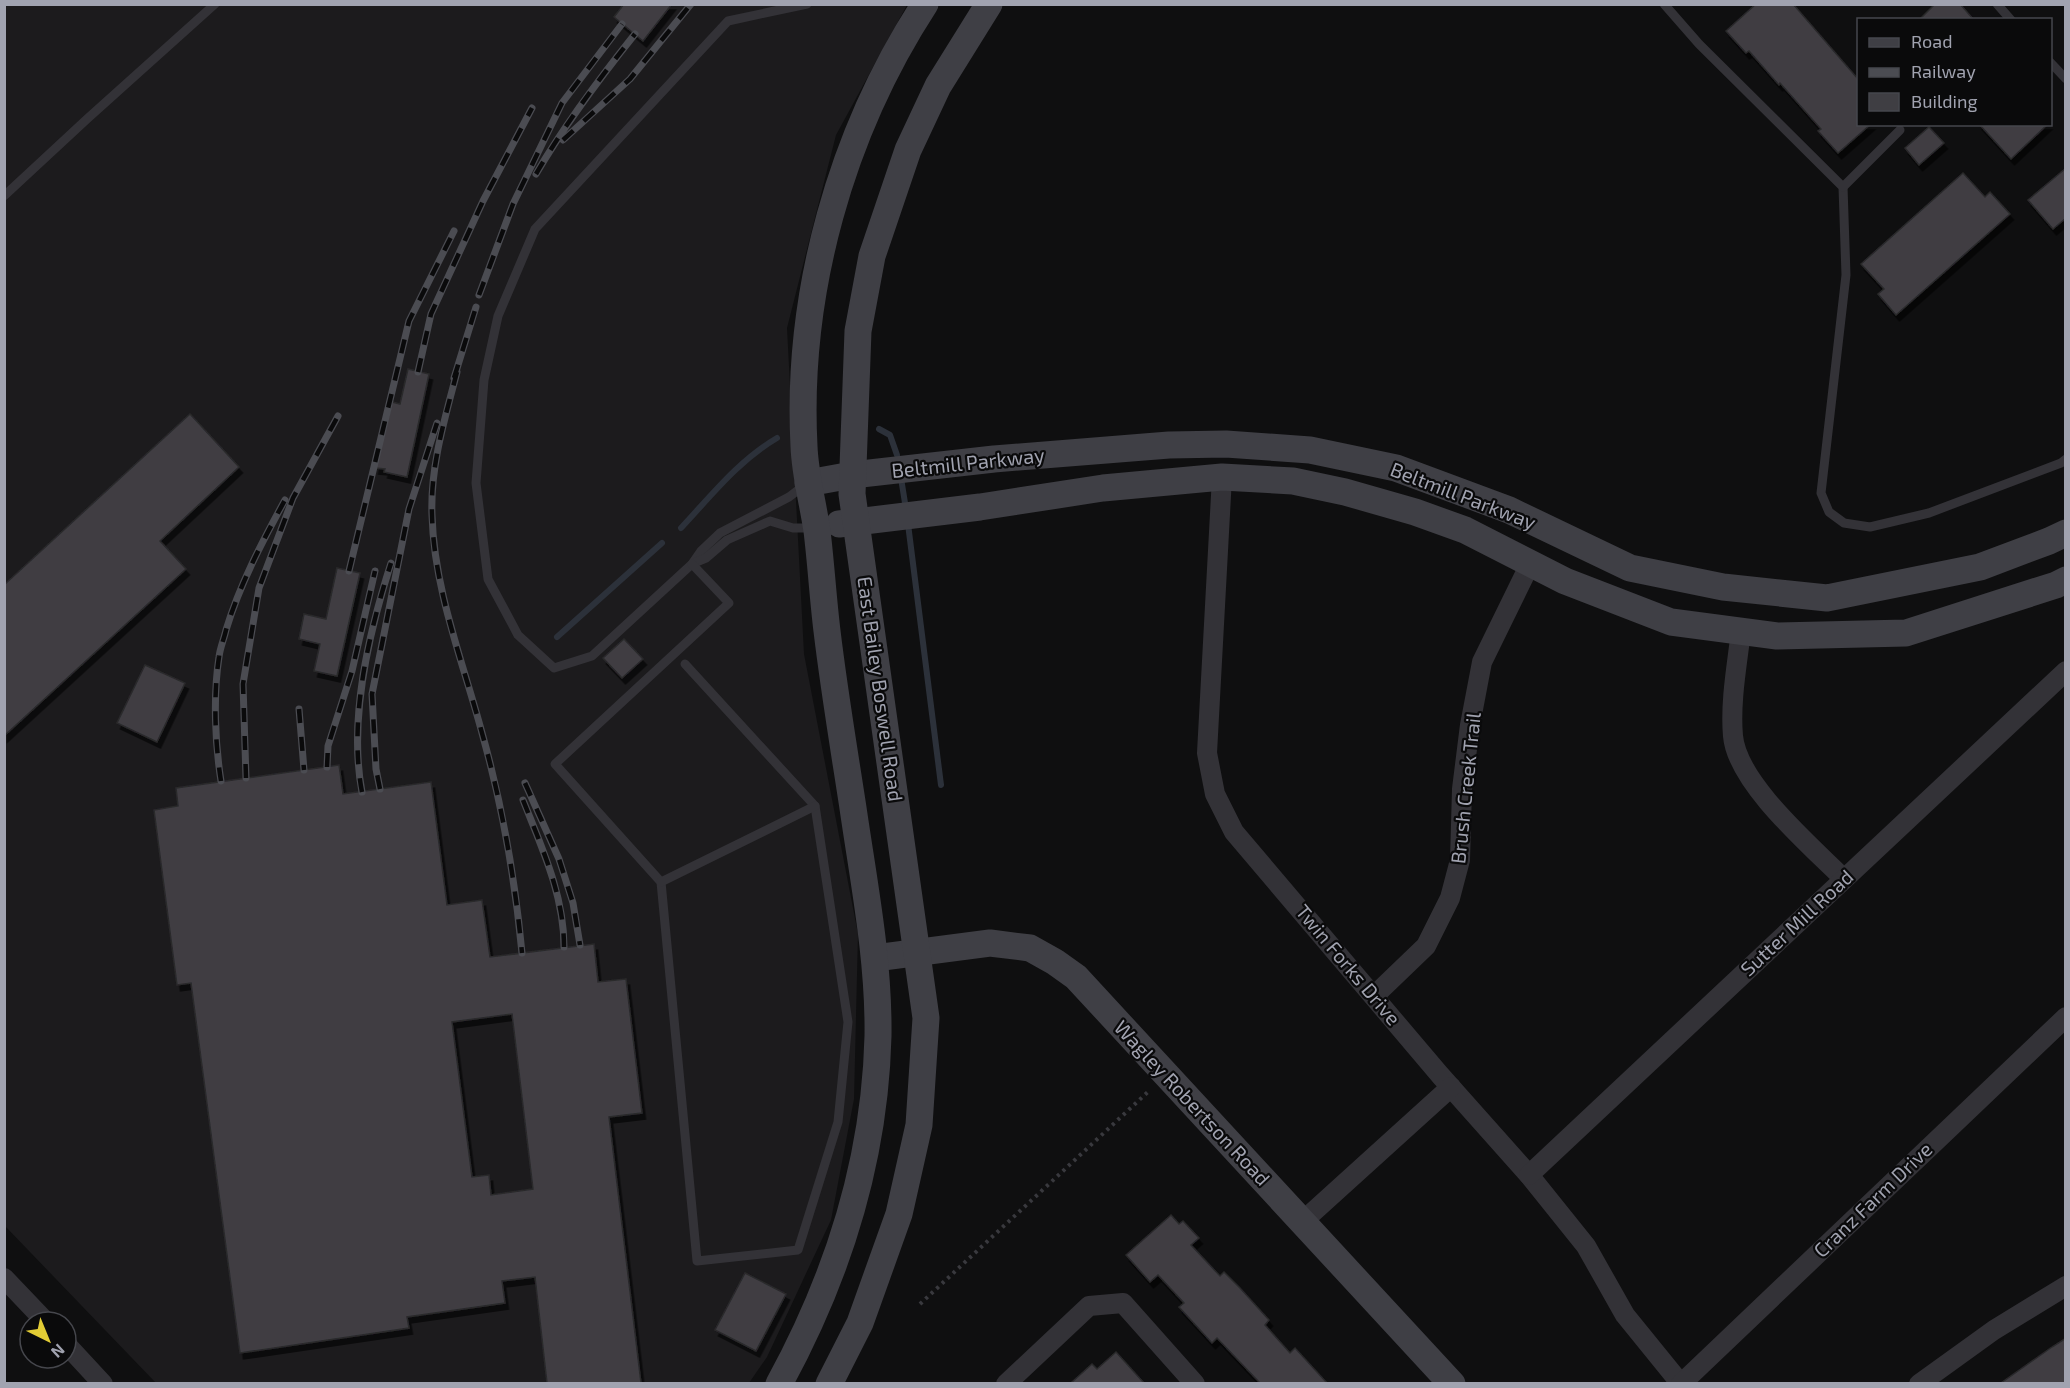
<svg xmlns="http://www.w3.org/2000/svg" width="2070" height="1388" font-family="'Exo 2',sans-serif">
<defs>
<filter id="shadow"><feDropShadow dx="3.5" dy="6" stdDeviation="0" flood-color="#0009"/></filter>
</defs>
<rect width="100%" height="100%" fill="#0f0f10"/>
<polygon fill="#1c1b1d" points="5,5 907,5 836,135 787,328 804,654 858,934 854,1099 831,1220 767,1357 749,1383 156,1383 5,1226"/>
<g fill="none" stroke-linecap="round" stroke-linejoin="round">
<g stroke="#2c313a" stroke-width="6">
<polyline points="879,429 890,435 897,455"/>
<polyline points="901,478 905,503"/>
<polyline points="908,524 941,785"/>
<path d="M681,528c30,-32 57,-67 96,-90"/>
<polyline points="557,637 662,543"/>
</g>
</g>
<g fill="#3f3e43" stroke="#2a292c" stroke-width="1.5" fill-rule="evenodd" filter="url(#shadow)">
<polygon points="624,4 672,4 643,41 614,17"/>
<polygon points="1756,4 1793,4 1858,79 1858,124 1871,124 1838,153 1818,131 1821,129 1780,83 1779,85 1749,51 1746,53 1726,31"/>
<polygon points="1935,4 1960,4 1974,20 1919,20"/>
<polygon points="1979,124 2048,124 2011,159"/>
<polygon points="1929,127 1944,143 1919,165 1905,148"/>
<polygon points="2066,168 2066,218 2053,229 2028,200"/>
<polygon points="1963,173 1985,197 1990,192 2010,214 1896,315 1878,294 1884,289 1861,264"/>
<polygon points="408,369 429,374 407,477 384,472 385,469 375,468 386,418 388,418 392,402 400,404"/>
<polygon points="190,414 239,467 160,541 186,569 4,736 4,585"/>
<polygon points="337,568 360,573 337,676 314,671 320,644 299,639 304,614 326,619"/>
<polygon points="624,639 643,659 622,678 603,658"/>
<polygon points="145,665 185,683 157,742 117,723"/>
<path d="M339,765l4,29 88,-12 16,123 35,-5 8,57 104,-13 4,38 28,-3 16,134 -33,4 32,266h-94l-12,-106 -33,4 3,22 -98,14 2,11 -169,25 -49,-370 -14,2 -23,-175 24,-4 -2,-18zM512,1014l21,175 -42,6 -2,-20 -17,2 -20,-155z"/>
<polygon points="1171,1215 1179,1224 1183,1221 1199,1238 1191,1245 1220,1276 1224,1272 1240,1288 1269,1320 1265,1325 1290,1353 1295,1348 1327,1383 1260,1383 1217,1338 1212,1343 1179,1307 1184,1303 1158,1275 1150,1282 1126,1255"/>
<polygon points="745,1273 786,1294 756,1351 715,1330"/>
<polygon points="2066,1338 2066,1383 2001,1383 2052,1347"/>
<polygon points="1116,1352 1144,1383 1071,1383 1092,1364 1097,1369"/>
</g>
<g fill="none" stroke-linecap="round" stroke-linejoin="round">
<polyline stroke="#39393e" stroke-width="4" stroke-dasharray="3 4.5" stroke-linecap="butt" points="920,1304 1150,1090"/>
<g stroke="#333237" stroke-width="9">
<polyline points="1664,4 1699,44 1843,187 1846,275 1821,493 1829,512 1844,523 1870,527 1929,513 2061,463 2066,459"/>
<polyline points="1997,4 2011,20"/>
<polyline points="2050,62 2066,79"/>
<polyline points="1843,187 1900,130"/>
<polyline points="4,196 87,119 215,4"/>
<polyline points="806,484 789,497 720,533 701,551 692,564 592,656 554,668 518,635 488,579 476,483 484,380 498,316 535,229 728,21 807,4"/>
<polyline points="694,563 706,558 727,540 770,521 793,528 815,528"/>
<polyline points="685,664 815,806 848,1022 838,1122 798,1250 697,1261 661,882 555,764 729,603 692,564"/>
<polyline points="661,882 815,806"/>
</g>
<g stroke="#333237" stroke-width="20">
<polyline points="1222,477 1207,753 1215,794 1234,832 1440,1075 1529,1175 1586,1246 1625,1315 1681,1384"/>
<path d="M1741,631c-4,34 -11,71 -8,105 4,47 78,110 111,143"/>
<polyline points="1374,996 1426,946 1450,898 1460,860 1462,789 1470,725 1482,662 1530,564"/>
<polyline points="1529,1175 2066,671"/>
<polyline points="1302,1222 1451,1087"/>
<polyline points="4,1278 46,1322"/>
<polyline points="66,1344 103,1384"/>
<polyline points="1006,1384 1089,1306 1123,1303 1195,1384"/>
<polyline points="1681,1384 2066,1017"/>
<polyline points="1919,1384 1994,1330 2066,1286"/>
</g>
<g stroke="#3f3f45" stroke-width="27">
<polyline points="808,483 852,475 994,459 1169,445 1226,444 1310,450 1396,468 1509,510 1630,568 1723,587 1827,598 1980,567 2049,541 2066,533"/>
<polyline points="839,524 980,507 1103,488 1222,477 1293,481 1345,492 1415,512 1465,530 1565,581 1671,622 1777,636 1906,633 2056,585 2066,580"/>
<polyline points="875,958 990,943 1030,948 1055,962 1076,977 1452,1384"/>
<path d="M779,1384c59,-108 96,-225 99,-348 1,-77 -14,-152 -25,-228 -9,-59 -19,-118 -26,-177 -4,-33 -6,-67 -10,-100 -4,-28 -12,-56 -13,-85 -8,-153 37,-313 121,-442"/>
<polyline points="829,1384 860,1323 899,1214 919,1125 926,1018 852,494 858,331 872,256 908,150 938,86 989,4"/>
</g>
<g stroke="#4b4c52" stroke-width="7">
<g id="rail">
<polyline points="563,140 630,79 691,4"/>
<path d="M536,174c29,-50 63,-95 99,-140"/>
<polyline points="479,295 513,204 562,103 622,24"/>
<polyline points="418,372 431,314 483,201 532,108"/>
<path d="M457,372c-12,46 -27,95 -25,143 2,75 31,147 50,218 20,71 33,146 40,220"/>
<polyline points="454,378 476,307"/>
<polyline points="349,571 409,321 454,231"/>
<polyline points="299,709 304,770"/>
<polyline points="327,767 328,746 352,671 375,571"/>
<polyline points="246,778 243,684 259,588 293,498 338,416"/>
<path d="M221,781c-6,-38 -8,-85 -2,-124 1,-9 5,-18 7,-27 14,-46 36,-88 59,-130"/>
<polyline points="525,783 559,859 573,903 580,945"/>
<polyline points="380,789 376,769 372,694 409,509 437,423"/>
<path d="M362,792c-14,-73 7,-160 29,-229"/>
<path d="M523,800c19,48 41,95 41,147"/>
</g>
</g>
<use href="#rail" stroke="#0a0a0b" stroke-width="4.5" stroke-dasharray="14" stroke-linecap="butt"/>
</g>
<g text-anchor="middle" stroke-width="4.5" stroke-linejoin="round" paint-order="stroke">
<g font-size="20" fill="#a1a3b0" stroke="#0a0a0b">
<text transform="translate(968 463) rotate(-6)" y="7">Beltmill Parkway</text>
<text transform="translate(1463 496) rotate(21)" y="7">Beltmill Parkway</text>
<text transform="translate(880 689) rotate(82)" y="7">East Bailey Boswell Road</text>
<text transform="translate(1466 788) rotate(-84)" y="7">Brush Creek Trail</text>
<text transform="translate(1797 923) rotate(-43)" y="7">Sutter Mill Road</text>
<text transform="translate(1348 965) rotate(50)" y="7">Twin Forks Drive</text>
<text transform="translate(1192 1103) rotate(47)" y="7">Wagley Robertson Road</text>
<text transform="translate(1873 1200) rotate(-44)" y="7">Cranz Farm Drive</text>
</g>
</g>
<rect width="2070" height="1388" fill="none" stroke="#a1a3b0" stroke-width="12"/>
<rect x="1857" y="18" width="195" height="108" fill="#0a0a0b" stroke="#46474d" stroke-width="1.5"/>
<rect x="1869" y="38" width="30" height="9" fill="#3f3f45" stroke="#46474d" stroke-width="1.5"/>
<text x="1911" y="48" font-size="18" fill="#a1a3b0">Road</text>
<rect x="1869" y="68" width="30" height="9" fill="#4b4c52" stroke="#46474d" stroke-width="1.5"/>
<text x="1911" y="78" font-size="18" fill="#a1a3b0">Railway</text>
<rect x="1869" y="93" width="30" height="18" fill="#3f3e43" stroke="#46474d" stroke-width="1.5"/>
<text x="1911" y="108" font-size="18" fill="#a1a3b0">Building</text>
<g transform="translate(48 1340) rotate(137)"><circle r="28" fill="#0a0a0b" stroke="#46474d" stroke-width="1.5"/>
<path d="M0-4.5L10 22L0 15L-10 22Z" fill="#e2cc35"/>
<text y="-9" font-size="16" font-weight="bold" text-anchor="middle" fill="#a1a3b0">N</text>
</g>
</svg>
